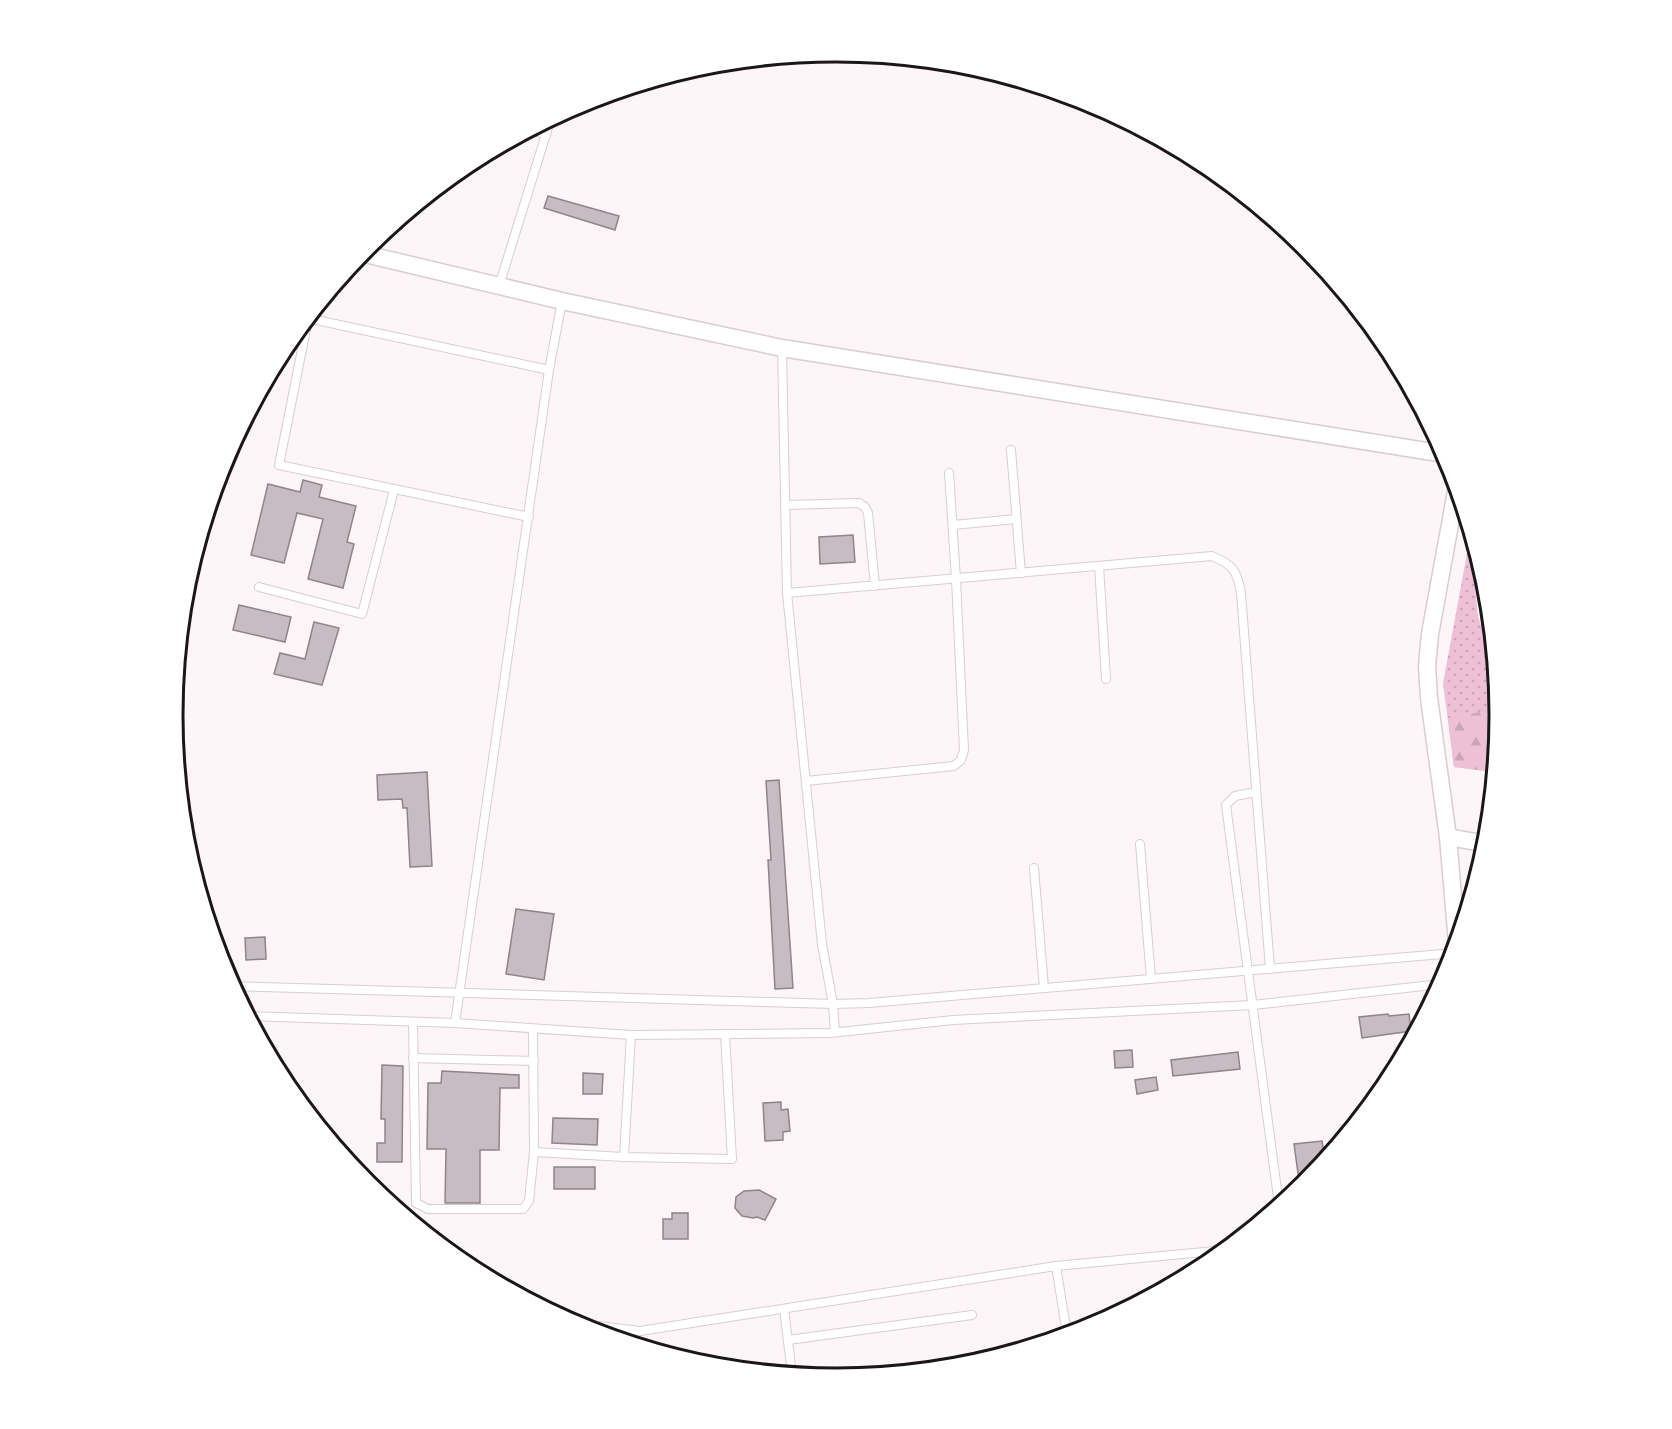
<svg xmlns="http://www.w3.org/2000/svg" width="1672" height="1429" font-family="'Open Sans',sans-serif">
<defs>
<pattern id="grass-dots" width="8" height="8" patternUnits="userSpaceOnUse" patternTransform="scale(1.5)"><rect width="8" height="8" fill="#eec0d6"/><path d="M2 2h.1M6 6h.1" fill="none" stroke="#cca4b7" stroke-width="1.8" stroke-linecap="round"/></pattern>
<pattern id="forest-firs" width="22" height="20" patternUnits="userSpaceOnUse" patternTransform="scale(1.5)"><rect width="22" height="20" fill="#eec0d6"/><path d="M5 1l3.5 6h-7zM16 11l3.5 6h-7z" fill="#cca4b7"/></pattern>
</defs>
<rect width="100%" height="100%" fill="#fef5f9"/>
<polygon fill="url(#grass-dots)" points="1471,532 1478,556 1475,588 1478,616 1487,645 1494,662 1499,715 1494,772 1454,767 1443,683"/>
<polygon fill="url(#forest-firs)" points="1486,711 1499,712 1494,772 1454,767 1448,718"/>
<g fill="#c7bcc1" stroke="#8e8489" stroke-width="1.5">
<polygon points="548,196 619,216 615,230 544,208"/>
<polygon points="303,480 322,485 319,497 356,506 347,542 354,544 343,588 308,579 323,519 297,513 284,563 251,555 268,484 300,492"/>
<polygon points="853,535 855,562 820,564 819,537"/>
<polygon points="239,605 291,617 285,642 233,630"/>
<polygon points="314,622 339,628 322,685 274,674 280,653 305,659"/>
<polygon points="427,772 432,866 410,867 407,808 403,808 402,799 378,800 377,775"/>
<polygon points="779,780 793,988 775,989 768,860 771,860 766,781"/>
<polygon points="516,909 554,914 544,980 506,974"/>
<polygon points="265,937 266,959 246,960 245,938"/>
<polygon points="1388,1014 1389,1016 1409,1014 1411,1031 1362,1038 1359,1017"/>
<polygon points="1132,1050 1133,1067 1115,1068 1114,1051"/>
<polygon points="1238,1052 1240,1069 1173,1076 1171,1060"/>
<polygon points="382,1065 403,1066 402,1162 377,1162 377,1143 385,1143 385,1119 381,1119"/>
<polygon points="442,1071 519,1075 519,1088 500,1088 499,1150 480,1150 480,1203 445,1203 446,1149 427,1149 428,1083 441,1083"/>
<polygon points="583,1073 603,1074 602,1094 583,1094"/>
<polygon points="1156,1077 1158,1090 1137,1094 1135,1080"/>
<polygon points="781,1102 781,1110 788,1109 790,1131 783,1132 783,1140 765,1141 763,1103"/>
<polygon points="553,1118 598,1119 597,1145 552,1143"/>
<polygon points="1322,1141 1325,1160 1300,1188 1294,1144"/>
<rect x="554" y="1167" width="41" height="22"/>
<polygon points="759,1190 776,1199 765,1220 757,1217 753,1218 742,1216 735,1208 736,1197 744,1191"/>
<polygon points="672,1213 688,1213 688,1239 663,1239 663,1219 672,1219"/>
</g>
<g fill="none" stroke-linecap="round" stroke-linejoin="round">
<g stroke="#d8cdd2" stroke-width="10">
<g id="service">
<polyline points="530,129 546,135"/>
<polyline points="499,286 551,118"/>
<polyline points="307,318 549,370"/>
<polyline points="308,319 279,465 529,517"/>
<polyline points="782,348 787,593 822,944 833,1004 835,1032"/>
<polyline points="1011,450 1021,573"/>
<polyline points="785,505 859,503 865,507 868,513 875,586"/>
<polyline points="953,525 1016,519"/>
<polyline points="1099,566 1106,679"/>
<path d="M1482,568c-2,27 2,49 10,75"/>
<polyline points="259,587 362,614 394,490"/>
<path d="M787,593l425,-37c21,9 25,14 29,37l29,376"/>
<polyline points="806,781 954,766 961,760 964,750 956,579 949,473"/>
<polyline points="1256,792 1235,796 1226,805 1279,1205"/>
<polyline points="1140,844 1151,979"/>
<polyline points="1034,868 1044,988"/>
<polyline points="232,986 833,1004 869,1003 1454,953"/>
<polyline points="249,1016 455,1023 631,1035 830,1033 953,1020 1253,1005 1441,984"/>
<polyline points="413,1022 416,1203 428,1209 523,1209 529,1201 534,1152 533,1029"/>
<polyline points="455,1023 549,370 562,301"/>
<polyline points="413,1058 534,1061"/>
<polyline points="534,1152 624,1157 732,1159 725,1034"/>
<polyline points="624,1157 631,1035"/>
<polyline points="1056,1266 1067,1334"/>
<polyline points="784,1309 792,1374"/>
<polyline points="574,1323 640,1331 1056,1266 1225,1250"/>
<polyline points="788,1340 972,1315"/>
</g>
</g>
<g stroke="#d8cdd2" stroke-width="19">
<g id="minor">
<polyline points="361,253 562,301 782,348 1445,454"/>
<polyline points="1448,837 1487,844"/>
<polyline points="1457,943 1448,837 1429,698 1427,666 1430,634 1457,486"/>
</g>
</g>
<use href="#service" stroke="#fff" stroke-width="8"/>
<use href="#minor" stroke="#fff" stroke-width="16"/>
</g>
<path d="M0 0H1672V1429H0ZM183 715a653 653 0 1 1 1306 0a653 653 0 1 1-1306 0Z" fill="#fff" fill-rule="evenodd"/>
<path fill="none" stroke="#1b1719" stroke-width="3" d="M183 715a653 653 0 1 1 1306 0a653 653 0 1 1-1306 0Z"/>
</svg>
